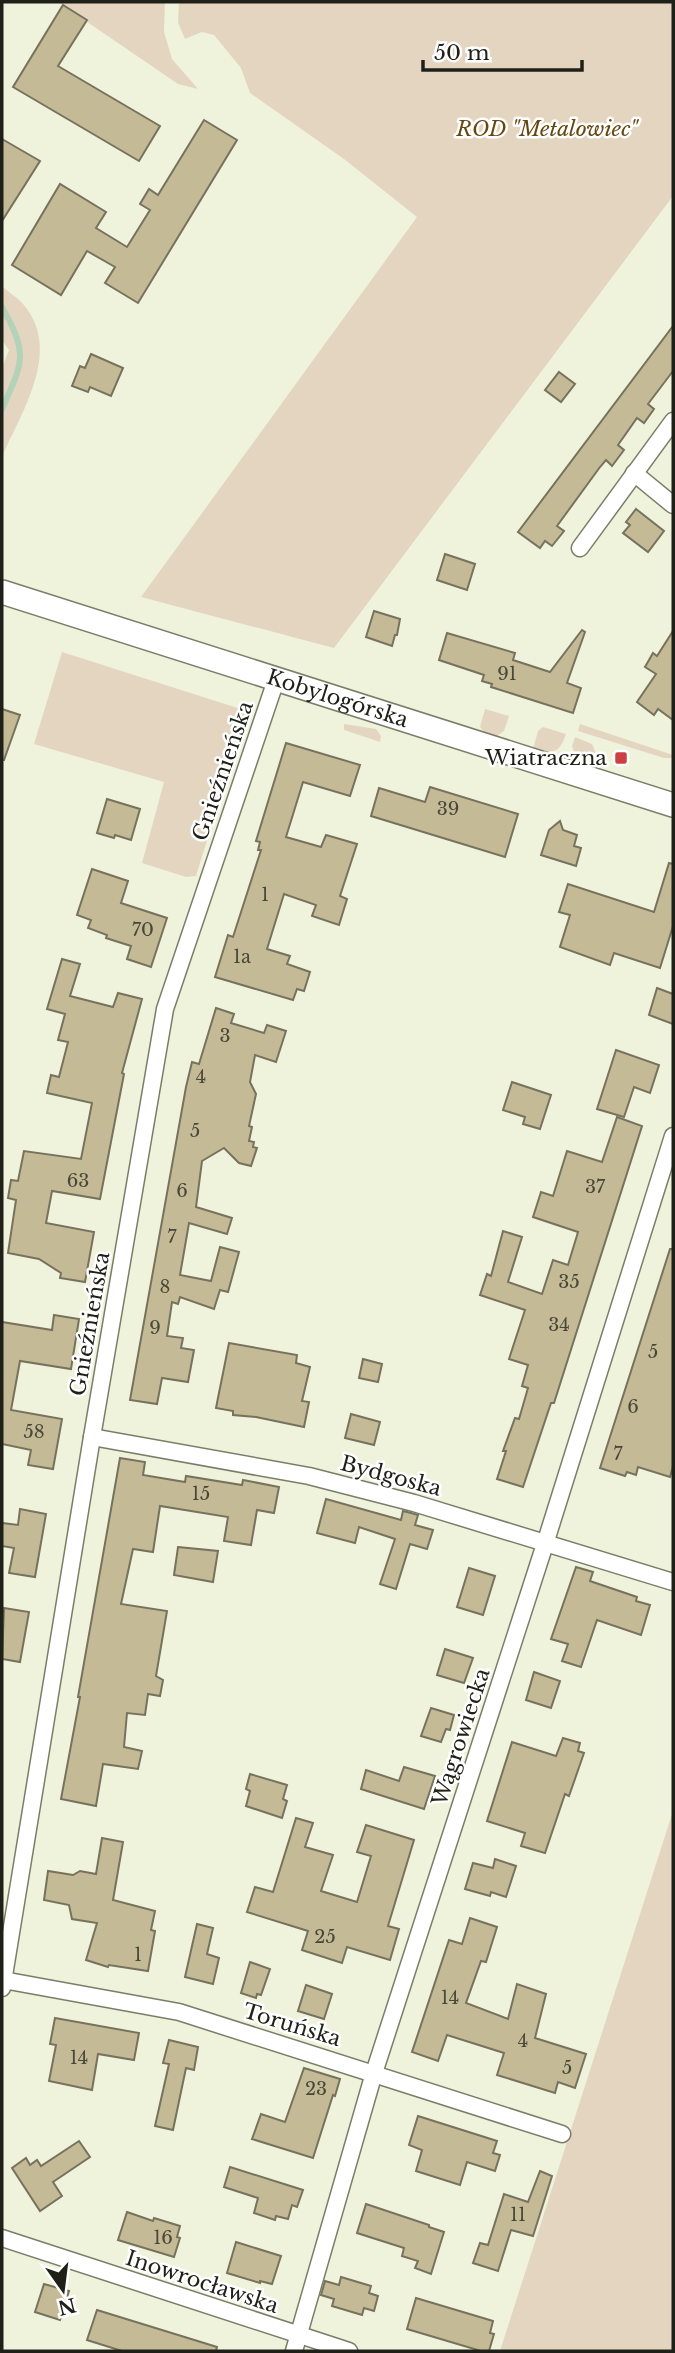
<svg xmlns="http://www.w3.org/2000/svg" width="675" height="2353" font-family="'Libre Baskerville',serif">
<rect width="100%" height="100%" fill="#eff3db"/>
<g fill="#e4d5c1">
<polygon points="58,2 165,2 164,32 172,59 198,89 178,84"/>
<polygon points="179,2 673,2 673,196 334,648 141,597 417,217 344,159 250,93 241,68 214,35 202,32 185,39 178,23"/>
<path d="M2,286c6,6 15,11 21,18 40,46 -1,107 -21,153v-89l7,-18 -7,-10z"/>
<polygon points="62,652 247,711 196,876 186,877 142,863 164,782 34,744"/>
<polygon points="485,709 509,716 504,731 497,736 486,734 480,727"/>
<polygon points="344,724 376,729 381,736 380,742 344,730"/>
<polygon points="580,724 673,755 673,758 664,758 578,731"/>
<path d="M543,727l23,7c-7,20 -13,20 -33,15l5,-18z"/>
<polygon points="575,737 592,744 595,751 593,758 574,752 572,746"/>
<polygon points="673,1811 673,2351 500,2351"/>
</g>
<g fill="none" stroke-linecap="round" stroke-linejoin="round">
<path stroke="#b2d3b8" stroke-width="6" d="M2,307c27,49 21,54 0,102"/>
</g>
<g fill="#c4bb96" stroke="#77725d" stroke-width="2">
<polygon points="63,5 87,20 58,66 160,126 139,161 13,87"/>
<polygon points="204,120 237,140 138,303 105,283 115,267 87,251 61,295 12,265 60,184 106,212 96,228 127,247 150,210 140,204 149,189 158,195"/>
<polygon points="2,139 40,161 2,221"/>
<polygon points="673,326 673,371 648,404 654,409 644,423 637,418 618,445 624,450 612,466 606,460 600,467 557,526 564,531 552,546 545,541 540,548 518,532"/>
<polygon points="91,354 123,368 111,396 90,387 88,392 72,386 80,366 85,368"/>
<polygon points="559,372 575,384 561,402 545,390"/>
<polygon points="636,509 664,531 648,552 623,533 630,525 626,522"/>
<polygon points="445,554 475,564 467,590 437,580"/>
<polygon points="374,611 400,619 397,635 395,635 392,646 366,637"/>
<polygon points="582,630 585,632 567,683 581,688 573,713 491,687 492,684 482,681 484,675 439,660 447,633 515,653 513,660 550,672"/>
<polygon points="673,631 673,720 658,709 654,715 637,702 656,674 645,667 653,653 657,656"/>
<polygon points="2,709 20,715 4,760 2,760"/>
<polygon points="286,743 360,765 350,796 303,782 286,837 321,847 326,835 357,844 340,896 347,899 339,925 312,916 316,905 284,894 267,949 290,956 287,964 310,972 304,991 297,989 293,1000 215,977 228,935 233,937 261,850 258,850 260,842 256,841"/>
<polygon points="430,787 518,814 505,857 371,816 379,788 425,802"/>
<polygon points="107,799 140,809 131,840 115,835 114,838 97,833"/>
<polygon points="560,821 563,830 577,835 574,846 581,848 576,866 541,855 549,830"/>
<polygon points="669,863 673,864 673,926 660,968 614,953 610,965 560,947 570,915 559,912 568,884 654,912"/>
<polygon points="92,869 128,881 121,903 167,918 151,967 127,959 131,946 106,938 107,935 88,928 91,920 77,915"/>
<polygon points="62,959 80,964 70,996 113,1007 118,993 142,999 122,1073 124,1074 100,1199 52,1191 46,1223 94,1232 85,1282 60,1278 61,1273 39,1259 8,1253 16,1200 8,1198 11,1180 18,1181 24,1151 81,1159 92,1103 47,1093 51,1075 59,1077 68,1042 58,1040 65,1014 47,1009"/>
<polygon points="657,988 673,994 673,1024 649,1015"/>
<polygon points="216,1008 234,1014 231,1023 264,1033 267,1025 286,1031 276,1062 255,1055 250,1082 256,1094 249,1126 252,1127 249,1141 254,1142 253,1147 257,1148 251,1166 239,1163 224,1148 202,1161 196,1207 232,1218 227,1234 189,1223 180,1275 211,1281 220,1247 239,1252 228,1292 220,1290 214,1309 180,1297 178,1304 172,1302 167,1336 183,1338 181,1348 194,1350 188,1382 162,1378 157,1404 130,1400 186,1087 192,1062 199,1064"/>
<polygon points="616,1050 659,1065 650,1093 634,1087 624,1117 597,1109"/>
<polygon points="512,1082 551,1095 540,1129 523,1124 525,1117 503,1110"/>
<polygon points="617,1117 642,1126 554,1403 551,1403 523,1487 497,1479 506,1451 503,1451 515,1418 519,1419 528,1388 522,1386 528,1365 509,1359 525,1310 480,1295 487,1274 491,1276 503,1231 522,1237 508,1282 542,1294 553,1260 568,1265 578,1232 533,1217 541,1192 553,1196 567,1151 602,1162"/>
<polygon points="670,1249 673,1249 673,1466 670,1477 638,1467 636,1475 627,1472 625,1476 600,1468"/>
<polygon points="54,1315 79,1319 71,1369 20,1361 11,1410 62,1419 53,1469 28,1465 31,1450 2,1444 2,1322 52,1330"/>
<polygon points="229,1343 297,1355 296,1363 310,1367 302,1401 309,1402 304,1427 256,1417 233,1415 233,1411 216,1408"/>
<polygon points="363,1359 382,1364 378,1382 359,1378"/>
<polygon points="351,1414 380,1422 374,1445 345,1438"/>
<polygon points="120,1458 145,1462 143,1475 185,1482 186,1476 242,1485 243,1480 279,1487 274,1513 257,1510 251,1545 224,1541 228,1517 160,1506 153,1552 133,1549 121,1604 167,1611 156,1676 163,1680 160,1696 148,1694 145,1715 127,1713 124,1747 142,1751 138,1769 103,1764 96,1806 61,1799 80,1697 78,1697"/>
<polygon points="326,1499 401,1520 403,1511 411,1513 418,1515 415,1525 433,1530 427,1549 410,1544 396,1589 380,1584 395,1539 359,1527 355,1543 317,1533"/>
<polygon points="20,1509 46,1514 35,1577 9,1573 14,1548 2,1546 2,1523 18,1525"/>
<polygon points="178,1547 218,1551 213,1582 174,1575"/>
<polygon points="576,1567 593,1572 590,1581 637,1597 636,1601 650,1605 641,1635 597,1620 581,1667 562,1661 568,1644 551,1639"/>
<polygon points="469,1568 495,1576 483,1615 457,1607"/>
<polygon points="4,1608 29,1612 20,1662 2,1659"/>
<polygon points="445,1649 473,1658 464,1683 437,1675"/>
<polygon points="534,1672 560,1681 551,1708 526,1700"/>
<polygon points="431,1708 454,1715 450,1730 446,1729 441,1742 421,1736"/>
<polygon points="563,1738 580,1743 578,1751 584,1753 569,1796 565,1794 545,1853 521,1846 525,1833 487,1821 512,1742 556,1756"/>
<polygon points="404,1767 435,1776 424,1809 361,1789 366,1770 399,1781"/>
<polygon points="250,1774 287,1785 283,1799 287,1801 282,1818 246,1806 250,1791 246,1789"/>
<polygon points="296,1818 313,1823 305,1847 333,1855 321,1891 357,1902 371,1856 357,1852 366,1825 414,1840 388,1926 399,1929 390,1960 347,1947 342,1963 302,1950 308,1931 247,1912 255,1887 273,1892"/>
<polygon points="102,1838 123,1842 113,1900 155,1911 151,1930 155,1931 148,1971 109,1965 108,1967 86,1960 97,1923 72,1919 69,1905 44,1900 48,1871 73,1875 80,1871 96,1874"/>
<polygon points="495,1859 516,1866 506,1897 491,1892 490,1896 465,1889 473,1863 493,1868"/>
<polygon points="470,1918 497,1927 486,1962 481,1961 466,2003 508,2019 517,1984 546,1994 535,2038 586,2054 575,2088 558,2082 555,2093 497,2075 504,2053 447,2035 438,2061 412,2052 449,1940 462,1944"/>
<polygon points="197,1924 213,1928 207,1954 219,1958 213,1984 185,1977"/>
<polygon points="250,1962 270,1969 261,1995 257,1994 256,1998 241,1993"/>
<polygon points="306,1985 332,1994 324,2019 298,2011"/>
<polygon points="55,2018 139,2033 134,2060 98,2054 92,2090 49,2081 56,2045 50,2044"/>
<polygon points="169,2040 198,2047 194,2070 186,2068 173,2130 155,2126 169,2064 163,2063"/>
<polygon points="304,2068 340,2079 335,2096 333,2095 313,2158 252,2139 261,2114 285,2122"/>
<polygon points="418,2116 497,2141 493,2153 500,2155 495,2171 467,2162 460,2185 416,2171 422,2150 409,2145"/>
<polygon points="79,2141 90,2157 53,2182 62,2196 40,2211 12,2168 26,2158 30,2165 37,2160 41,2166"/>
<polygon points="230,2167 303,2190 297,2207 292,2205 288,2219 276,2216 275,2220 254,2213 258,2198 224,2187"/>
<polygon points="540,2171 552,2176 533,2236 511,2230 498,2271 473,2263 480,2243 488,2245 504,2194 528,2202"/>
<polygon points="366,2204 429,2225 429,2227 444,2232 431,2274 415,2268 418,2261 402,2256 404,2248 357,2233"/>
<polygon points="127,2212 153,2221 154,2218 180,2226 177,2237 180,2238 174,2257 118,2240"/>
<polygon points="236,2242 281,2256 272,2284 260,2281 260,2283 227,2273"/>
<polygon points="341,2277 371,2286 369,2293 378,2296 374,2311 364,2308 362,2315 332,2306 334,2299 321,2295 325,2281 339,2285"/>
<polygon points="44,2284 69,2291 60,2320 35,2312"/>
<polygon points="416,2298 493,2321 490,2333 494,2334 489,2351 481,2351 407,2329"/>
<polygon points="97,2310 217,2347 216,2351 122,2351 87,2340"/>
</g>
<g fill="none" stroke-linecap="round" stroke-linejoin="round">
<g stroke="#7a7e68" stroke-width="19">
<g id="street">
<polyline points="634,473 673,505"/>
<polyline points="580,548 673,421"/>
<polyline points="92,1437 309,1476 414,1503 673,1582"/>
<polyline points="3,1980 179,2012 562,2134"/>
<polyline points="2,1988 92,1437 165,1009 276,680"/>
<polyline points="2,2238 349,2351"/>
<polyline points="294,2351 374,2073 545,1544 673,1136"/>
</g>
</g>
<g stroke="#7a7e68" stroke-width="26">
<g id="secondary">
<path id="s1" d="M2,592l671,213"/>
</g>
</g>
<use href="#street" stroke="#fff" stroke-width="16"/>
<use href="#secondary" stroke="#fff" stroke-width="23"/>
</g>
<rect fill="#ce3f44" stroke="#fff" stroke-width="2.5" x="614" y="751" width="14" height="14" rx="3.5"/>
<g text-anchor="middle" stroke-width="5" stroke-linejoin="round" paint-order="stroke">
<g font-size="18" fill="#484738">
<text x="507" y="680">91</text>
<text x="448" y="815">39</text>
<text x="265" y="901">1</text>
<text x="143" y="936">70</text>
<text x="242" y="963">1a</text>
<text x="225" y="1042">3</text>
<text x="201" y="1083">4</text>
<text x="195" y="1137">5</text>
<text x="78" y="1187">63</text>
<text x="595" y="1193">37</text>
<text x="182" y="1197">6</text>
<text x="172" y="1243">7</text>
<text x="569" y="1288">35</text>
<text x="165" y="1293">8</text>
<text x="559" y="1331">34</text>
<text x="155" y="1334">9</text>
<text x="653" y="1358">5</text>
<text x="633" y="1413">6</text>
<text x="34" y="1438">58</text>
<text x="618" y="1460">7</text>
<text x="201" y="1500">15</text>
<text x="325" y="1943">25</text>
<text x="138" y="1961">1</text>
<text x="450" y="2004">14</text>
<text x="523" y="2047">4</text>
<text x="79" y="2064">14</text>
<text x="567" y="2074">5</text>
<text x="316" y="2095">23</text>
<text x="518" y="2221">11</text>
<text x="163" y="2244">16</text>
</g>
<g font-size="21" font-style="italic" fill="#66470e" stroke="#fff">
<text x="547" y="136">ROD "Metalowiec"</text>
</g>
<g font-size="21" fill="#1f2018" stroke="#fff">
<text dy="7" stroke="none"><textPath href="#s1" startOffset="352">Kobylogórska</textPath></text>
<text transform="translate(223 771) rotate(-71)" y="7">Gnieźnieńska</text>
<text transform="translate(90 1324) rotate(-80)" y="7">Gnieźnieńska</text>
<text transform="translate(391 1476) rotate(15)" y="7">Bydgoska</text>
<text transform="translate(461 1737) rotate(-72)" y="7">Wągrowiecka</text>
<text transform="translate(292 2025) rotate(17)" y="7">Toruńska</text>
<text transform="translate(202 2282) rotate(18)" y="7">Inowrocławska</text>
</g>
<g font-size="21" fill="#1f2018" stroke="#fff" text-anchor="end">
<text x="607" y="765">Wiatraczna</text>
</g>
</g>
<rect width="675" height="2353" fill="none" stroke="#1f2018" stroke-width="7"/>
<g transform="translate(63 2290) rotate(166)" stroke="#ffffff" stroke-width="5" paint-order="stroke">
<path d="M0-5L12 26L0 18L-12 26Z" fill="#1f2018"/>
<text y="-10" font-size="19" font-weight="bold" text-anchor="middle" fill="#1f2018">N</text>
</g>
<path d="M423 60v10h159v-10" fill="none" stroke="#1f2018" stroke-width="3.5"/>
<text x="434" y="60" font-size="21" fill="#1f2018" stroke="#ffffff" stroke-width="5" paint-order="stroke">50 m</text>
</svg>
